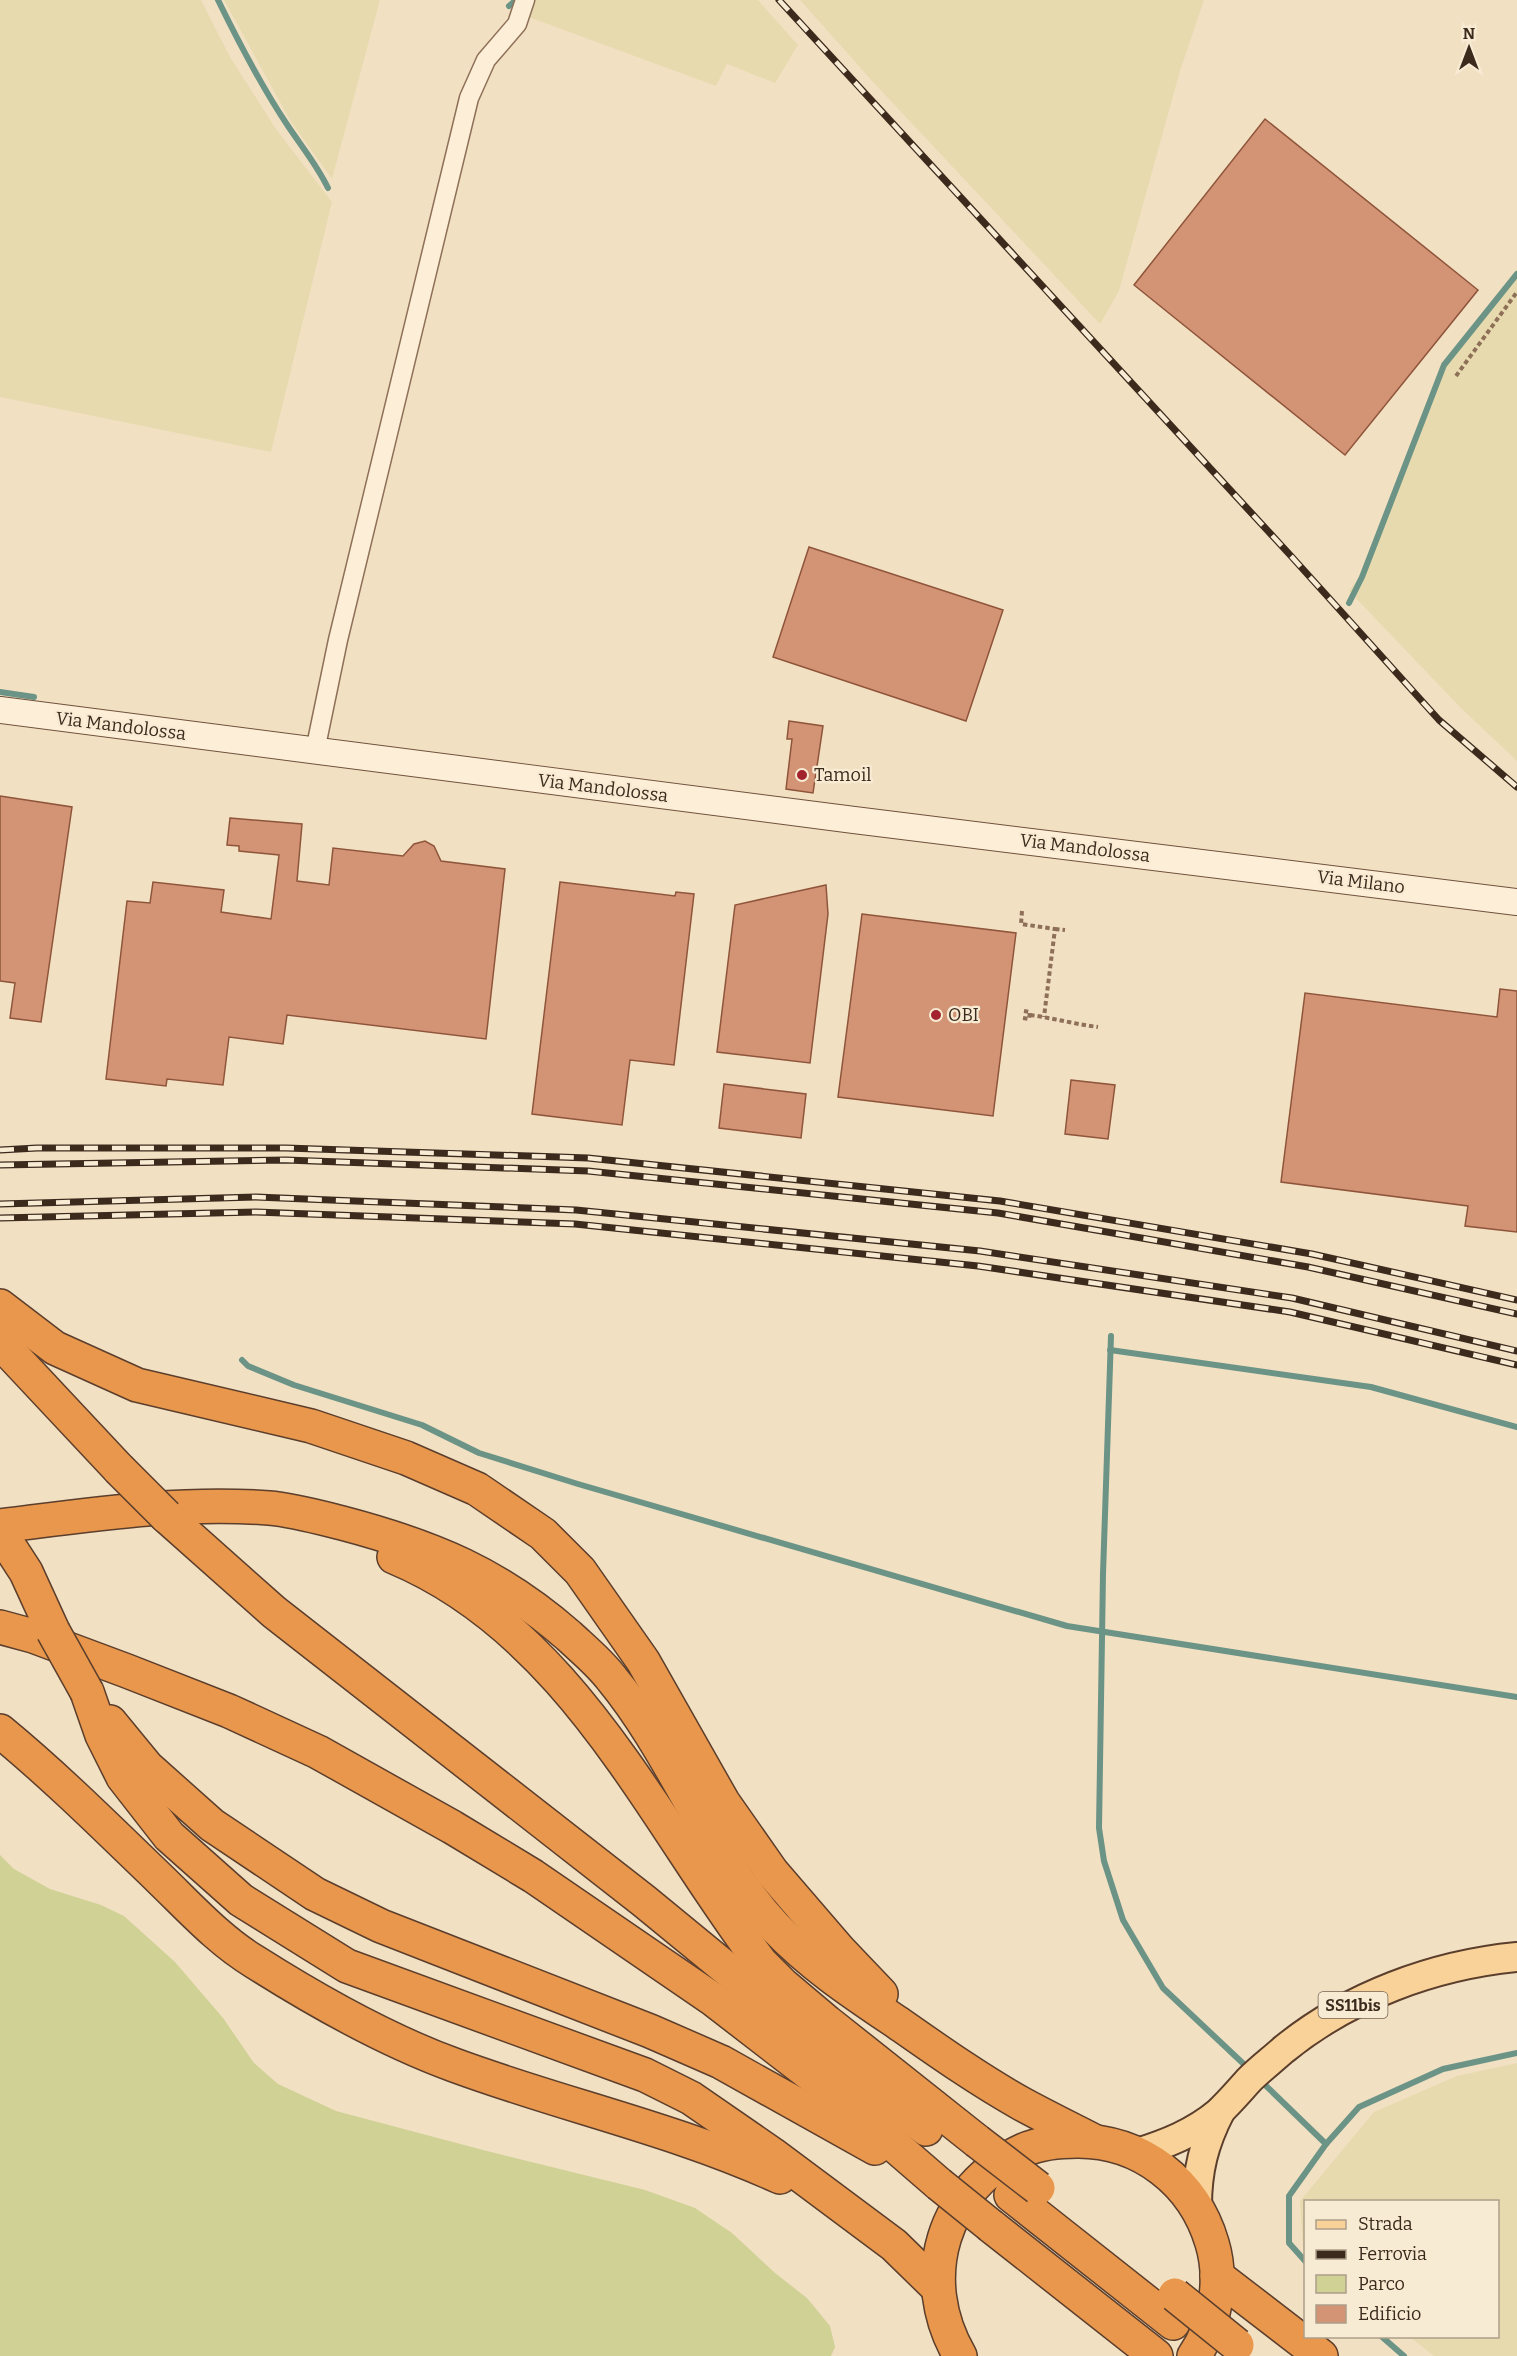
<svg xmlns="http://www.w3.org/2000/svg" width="1517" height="2356" font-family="Bitter,serif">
<rect width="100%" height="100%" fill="#f2e0c3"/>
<g fill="#e8daaf">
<polygon points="0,0 201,0 230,57 276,129 332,202 271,452 0,397"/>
<polygon points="224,0 380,0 332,179 291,122"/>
<polygon points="530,0 758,0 798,45 775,83 727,64 716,86 526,16"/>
<polygon points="800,0 1204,0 1180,71 1119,291 1100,324 873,82"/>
<polygon points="1517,269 1517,761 1460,707 1349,591 1359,578 1441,365"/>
<polygon points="1517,2063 1517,2356 1434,2356 1410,2337 1498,2336 1498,2202 1306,2202 1305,2251 1303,2249 1300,2201 1374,2112 1457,2076"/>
</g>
<polygon fill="#cfd195" points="0,1855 14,1869 50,1889 101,1905 124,1916 175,1962 223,2018 254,2063 278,2084 336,2111 483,2150 645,2190 695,2208 732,2233 775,2273 807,2298 830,2326 835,2347 831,2356 0,2356"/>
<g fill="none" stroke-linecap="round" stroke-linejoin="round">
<g stroke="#6b9486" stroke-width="6">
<path d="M218,0c21,43 43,86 70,126 14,21 29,39 40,62"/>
<polyline points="509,6 516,0"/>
<polyline points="1349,603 1362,577 1444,365 1517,274"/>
<polyline points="0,692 34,697"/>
<polyline points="1111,1336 1103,1574 1099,1828 1104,1861 1123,1920 1163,1988 1249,2069"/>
<polyline points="1110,1350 1371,1387 1517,1427"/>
<polyline points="242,1360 248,1366 294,1385 422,1425 479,1453 578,1484 1067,1626 1517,1697"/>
<polyline points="1260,2080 1326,2144 1289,2196 1289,2243 1306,2262"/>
<polyline points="1326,2144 1359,2107 1443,2069 1517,2053"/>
<polyline points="1381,2336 1404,2356"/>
</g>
</g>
<g fill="#d39475" stroke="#8f553b" stroke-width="1.5">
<polygon points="1265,119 1478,290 1345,455 1134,285"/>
<polygon points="809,547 1003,610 966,721 773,657"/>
<polygon points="789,721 823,726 813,793 786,789 792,739 787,739"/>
<polygon points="0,796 72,807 41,1022 10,1018 15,983 0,981"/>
<polygon points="230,818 302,824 297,881 329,885 333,848 403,856 414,844 425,841 434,846 441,861 505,869 486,1039 287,1015 283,1044 229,1037 223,1085 167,1079 166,1086 106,1079 127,901 150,903 153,882 224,890 221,912 271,919 279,855 239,851 239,846 227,845"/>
<polygon points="560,882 675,896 676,892 694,894 674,1065 630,1060 622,1125 532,1114"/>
<polygon points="826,885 828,914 810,1063 717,1052 735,905"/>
<polygon points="862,914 1016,933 993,1116 838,1097"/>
<polygon points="1500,989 1517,991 1517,1232 1465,1226 1468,1206 1281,1182 1305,993 1497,1017"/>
<polygon points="1071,1080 1115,1085 1108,1139 1065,1134"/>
<polygon points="724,1084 806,1094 801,1138 719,1128"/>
</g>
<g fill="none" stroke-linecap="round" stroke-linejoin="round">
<g stroke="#8e7058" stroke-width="21">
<polyline id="street" points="315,751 338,640 469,98 486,60 517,24 525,0"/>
</g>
<g stroke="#70513b" stroke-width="28">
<polyline id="secondary" points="0,710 854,820 1517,902"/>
</g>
<g stroke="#5b3e2c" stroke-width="32">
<g id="primary">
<path d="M1137,2153c29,-9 57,-20 81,-40 11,-10 21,-22 31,-33 11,-11 23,-20 34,-30 66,-54 151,-85 234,-93"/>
<path d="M1197,2206c0,-35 7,-63 23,-94"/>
</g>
</g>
<g stroke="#5b3e2c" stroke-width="36">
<g id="highway">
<polyline points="0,1306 55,1348 137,1385 311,1426 406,1458 477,1489 543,1534 580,1571 643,1661 723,1802 772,1872 840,1951 881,1994"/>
<polyline points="0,1342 119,1469"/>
<polyline points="166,1516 274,1612 644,1901 867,2084 926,2129"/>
<path d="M0,1526c89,-11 179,-25 269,-18 24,2 49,9 73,15 91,24 156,51 227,113 15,14 31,27 43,43 62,75 97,177 163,248 36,38 80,67 123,96 40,28 81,57 124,81 24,13 48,25 72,37"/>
<polyline points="0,1532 26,1572 53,1631"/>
<path d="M394,1557c177,74 258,262 367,406l21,21 45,38 150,119"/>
<polyline points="0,1627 33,1636 127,1671 229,1711 318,1752 452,1827 533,1876 714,2000 828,2088 939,2184"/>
<polyline points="87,1692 102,1735 123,1777 169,1836 241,1900 347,1966 645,2075 691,2098 772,2154 894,2245 937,2287"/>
<polyline points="110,1722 147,1767 212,1825 315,1894 381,1926 650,2031 721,2062 875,2148"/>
<path d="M0,1731c57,47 109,99 162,150 29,28 58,60 93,81 60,38 133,79 199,103 108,40 221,64 326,112"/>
<polyline points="1011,2195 1173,2323"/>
<polyline points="991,2226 1156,2356"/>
<polyline points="1217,2276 1321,2356"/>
<path d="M960,2356c-45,-77 -18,-169 64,-206 16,-7 36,-9 54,-9 63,0 116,41 134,102 11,36 4,82 -18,113"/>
</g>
</g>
<g stroke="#8e7058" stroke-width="4" stroke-dasharray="4.5 3" stroke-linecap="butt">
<polyline points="1456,376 1517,292"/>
<polyline points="1022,911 1021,924 1055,929 1044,1017"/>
<polyline points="1055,929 1065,930"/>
<path d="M1030,1015c23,3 44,9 68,12"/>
<polyline points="1023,1018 1029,1019 1030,1012 1024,1011"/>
</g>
<use href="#street" stroke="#fceed7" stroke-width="18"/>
<use href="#secondary" stroke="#fceed7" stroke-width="26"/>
<use href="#primary" stroke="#f8d298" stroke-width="28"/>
<use href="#highway" stroke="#e8974c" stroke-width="33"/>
<g stroke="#3c2a1d" stroke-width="7">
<g id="rail">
<polyline points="779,0 1291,556 1439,720 1517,787"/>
<polyline points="0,1150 37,1148 286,1148 588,1158 1000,1201 1312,1254 1517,1300"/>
<polyline points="0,1165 286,1160 588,1171 998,1213 1308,1267 1517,1314"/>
<polyline points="0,1204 256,1197 576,1210 980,1251 1292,1298 1517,1351"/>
<polyline points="0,1218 256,1212 575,1224 978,1266 1290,1312 1517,1365"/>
</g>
</g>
<use href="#rail" stroke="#f8ebd3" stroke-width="4.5" stroke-dasharray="14" stroke-linecap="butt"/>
<g stroke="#5b3e2c" stroke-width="36" stroke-linecap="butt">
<g id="highway-bridge">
<polyline points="119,1469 166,1516"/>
<polyline points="53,1631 87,1692"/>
<polyline points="977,2141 1038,2188"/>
<polyline points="939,2184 991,2226"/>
<polyline points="1175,2295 1237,2345"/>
</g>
</g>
<use href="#highway-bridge" stroke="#e8974c" stroke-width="33"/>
</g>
<g fill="#a2222e" stroke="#f8ebd3" stroke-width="2">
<circle cx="802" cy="775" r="6"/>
<circle cx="936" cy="1015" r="6"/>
</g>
<g text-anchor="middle" stroke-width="4.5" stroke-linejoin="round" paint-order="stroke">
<rect fill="#f8ebd3" stroke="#746454" stroke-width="1.5" x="1318.5" y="1992" width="69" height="26" rx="4.5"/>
<g font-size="16" font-weight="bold" fill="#3c2a1d">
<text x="1353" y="2011">SS11bis</text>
</g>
<g font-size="18" fill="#3c2a1d" stroke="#f8ebd3">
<text transform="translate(121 726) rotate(7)" y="6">Via Mandolossa</text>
<text transform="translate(603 788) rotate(7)" y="6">Via Mandolossa</text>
<text transform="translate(1085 848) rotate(7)" y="6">Via Mandolossa</text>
<text transform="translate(1361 882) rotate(7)" y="6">Via Milano</text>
</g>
<g font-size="18" fill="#3c2a1d" stroke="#f8ebd3" text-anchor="start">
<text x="814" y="781">Tamoil</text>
<text x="948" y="1021">OBI</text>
</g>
</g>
<rect x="1304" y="2200" width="195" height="138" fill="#f8ebd3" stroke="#ad9e8a" stroke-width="1.5"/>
<rect x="1316" y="2220" width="30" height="9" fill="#f8d298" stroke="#ad9e8a" stroke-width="1.5"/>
<text x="1358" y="2230" font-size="18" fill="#3c2a1d">Strada</text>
<rect x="1316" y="2250" width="30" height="9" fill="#3c2a1d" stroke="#ad9e8a" stroke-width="1.5"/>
<text x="1358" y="2260" font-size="18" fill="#3c2a1d">Ferrovia</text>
<rect x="1316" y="2275" width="30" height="18" fill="#cfd195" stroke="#ad9e8a" stroke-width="1.5"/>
<text x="1358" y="2290" font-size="18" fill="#3c2a1d">Parco</text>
<rect x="1316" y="2305" width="30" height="18" fill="#d39475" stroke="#ad9e8a" stroke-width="1.5"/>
<text x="1358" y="2320" font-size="18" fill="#3c2a1d">Edificio</text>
<g transform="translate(1469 48)" stroke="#f8ebd3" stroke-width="4.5" paint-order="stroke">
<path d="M0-4.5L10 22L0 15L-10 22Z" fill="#3c2a1d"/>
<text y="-9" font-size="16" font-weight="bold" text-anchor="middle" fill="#3c2a1d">N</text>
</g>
</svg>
